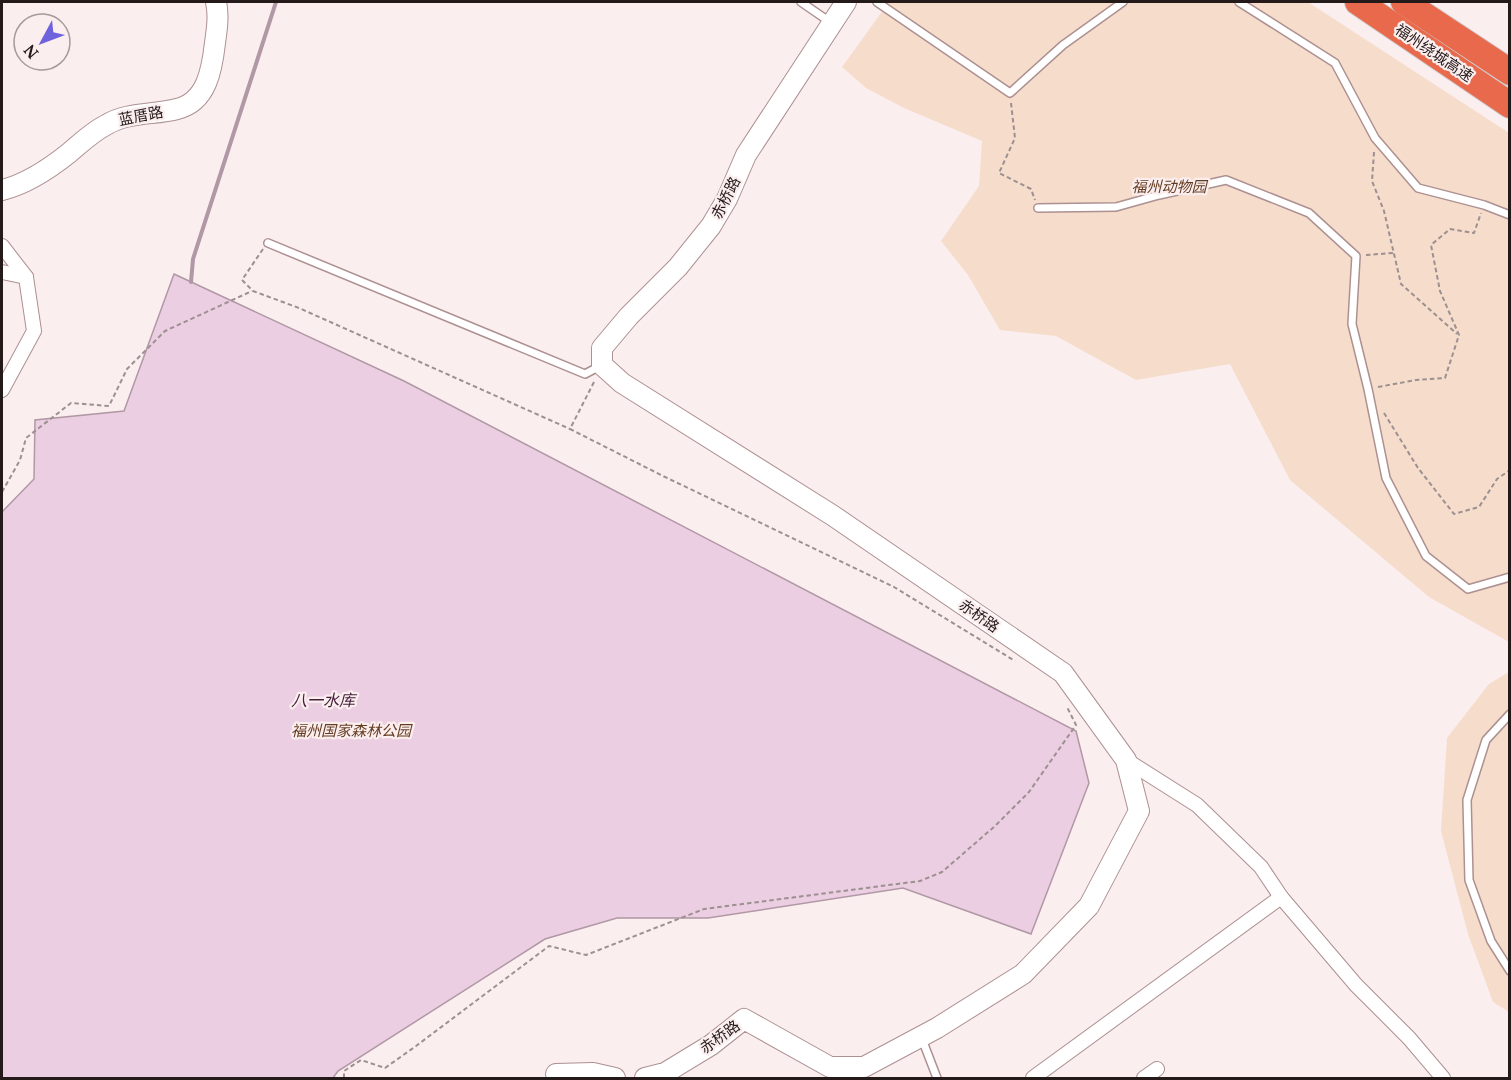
<svg xmlns="http://www.w3.org/2000/svg" width="1511" height="1080" font-family="'PT Serif','Noto Sans SC',serif">
<rect width="100%" height="100%" fill="#fbeeef"/>
<g fill="#f6dccb">
<polygon points="889,2 1308,2 1509,133 1509,642 1429,597 1290,480 1230,364 1136,380 1056,336 1000,330 968,275 941,241 979,186 982,141 904,108 866,88 842,67"/>
<polygon points="1509,672 1509,1012 1493,1002 1468,934 1441,831 1447,738 1489,684"/>
</g>
<polygon fill="#ebcee1" stroke="#b098a5" stroke-width="1.5" points="174,274 404,381 1076,731 1089,783 1031,934 903,888 708,918 617,918 545,939 338,1071 333,1078 2,1078 2,512 34,479 35,420 124,411"/>
<g fill="none" stroke-linecap="round" stroke-linejoin="round">
<polyline stroke="#b098a5" stroke-width="4" points="191,282 193,259 276,2"/>
<g stroke="#ad9091" stroke-width="10">
<g id="lane">
<polyline points="801,2 830,22"/>
<polyline points="877,2 1010,93 1063,45 1123,2"/>
<polyline points="1239,2 1335,63 1375,138 1418,188 1484,205 1510,215"/>
<polyline points="1038,208 1116,207 1159,195 1226,180 1309,213 1356,256 1352,324 1368,389 1386,478 1426,556 1468,589 1510,577"/>
<polyline points="268,243 585,374 600,366"/>
<polyline points="1510,714 1486,740 1467,800 1469,880 1491,941 1510,971"/>
<polyline points="922,1039 937,1078"/>
</g>
</g>
<g stroke="#ad9091" stroke-width="16">
<g id="street">
<polyline points="2,246 26,277 34,331 2,390"/>
<polyline points="2,272 26,277"/>
<polyline points="1126,760 1197,805 1261,867 1281,897 1356,985 1409,1038 1443,1078"/>
<polyline points="1033,1078 1281,897"/>
<polyline points="1144,1078 1157,1069"/>
</g>
</g>
<g stroke="#ad9091" stroke-width="22">
<g id="secondary">
<path d="M2,190c25,-6 47,-21 67,-37 12,-10 23,-21 37,-28 21,-13 48,-10 71,-16 30,-7 35,-40 38,-66 2,-15 4,-27 1,-41"/>
<polyline points="556,1074 593,1073 615,1078"/>
<polyline points="645,1078 665,1073 711,1045 744,1019 830,1067 864,1067 937,1028 1023,974 1089,906 1139,811 1126,760 1063,673 832,515 622,383 602,365 602,348 629,316 678,267 711,226 727,199 746,155 846,2"/>
</g>
</g>
<g stroke="#cfcdcd" stroke-width="28">
<g id="highway">
<polyline points="1358,2 1510,105"/>
<polyline points="1404,2 1510,72"/>
</g>
</g>
<g stroke="#9c9091" stroke-width="2" stroke-dasharray="4.5 3" stroke-linecap="butt">
<polyline points="1011,103 1015,138 999,173 1031,189 1035,200"/>
<polyline points="1374,152 1372,181 1384,211 1401,284 1457,334"/>
<polyline points="263,249 242,280 253,291 299,308 570,429"/>
<polyline points="1366,255 1393,253"/>
<polyline points="594,382 570,429 663,476 894,587 1015,661"/>
<polyline points="1378,387 1416,380 1445,378 1459,335 1440,291 1431,245 1450,229 1474,233 1481,213"/>
<polyline points="1384,413 1418,468 1454,514 1479,507 1497,479 1510,470"/>
<polyline points="2,492 20,460 26,438 71,403 109,406 127,369 165,331 252,291"/>
<polyline points="344,1078 344,1071 361,1060 385,1068 416,1046 549,946 586,955 704,909 920,881 942,872 995,826 1029,792 1076,725 1067,707"/>
</g>
<use href="#lane" stroke="#fff" stroke-width="7"/>
<use href="#street" stroke="#fff" stroke-width="14"/>
<use href="#secondary" stroke="#fff" stroke-width="20"/>
<use href="#highway" stroke="#e8694b" stroke-width="26"/>
</g>
<g text-anchor="middle" stroke-width="4.5" stroke-linejoin="round" paint-order="stroke">
<g font-size="15" fill="#251a1a" stroke="#fbeeef">
<text transform="translate(1434 53) rotate(34)" y="5">福州绕城高速</text>
<text transform="translate(141 116) rotate(-11)" y="5">蓝厝路</text>
<text transform="translate(726 198) rotate(-63)" y="5">赤桥路</text>
<text transform="translate(979 616) rotate(35)" y="5">赤桥路</text>
<text transform="translate(720 1037) rotate(-36)" y="5">赤桥路</text>
</g>
<g font-size="15" font-style="italic" fill="#653c21" stroke="#fbeeef">
<text x="1169" y="192">福州动物园</text>
<text x="351" y="736">福州国家森林公园</text>
</g>
<g font-size="16" font-style="italic" fill="#46203b" stroke="#fbeeef">
<text x="323" y="706">八一水库</text>
</g>
</g>
<rect width="1511" height="1080" fill="none" stroke="#251a1a" stroke-width="6"/>
<g transform="translate(42 42) rotate(229)"><circle r="28" fill="#fbeeef" stroke="#a5999a" stroke-width="1.5"/>
<path d="M0-4.5L10 22L0 15L-10 22Z" fill="#6e63dd"/>
<text y="-9" font-size="16" font-weight="bold" text-anchor="middle" fill="#251a1a">N</text>
</g>
</svg>
